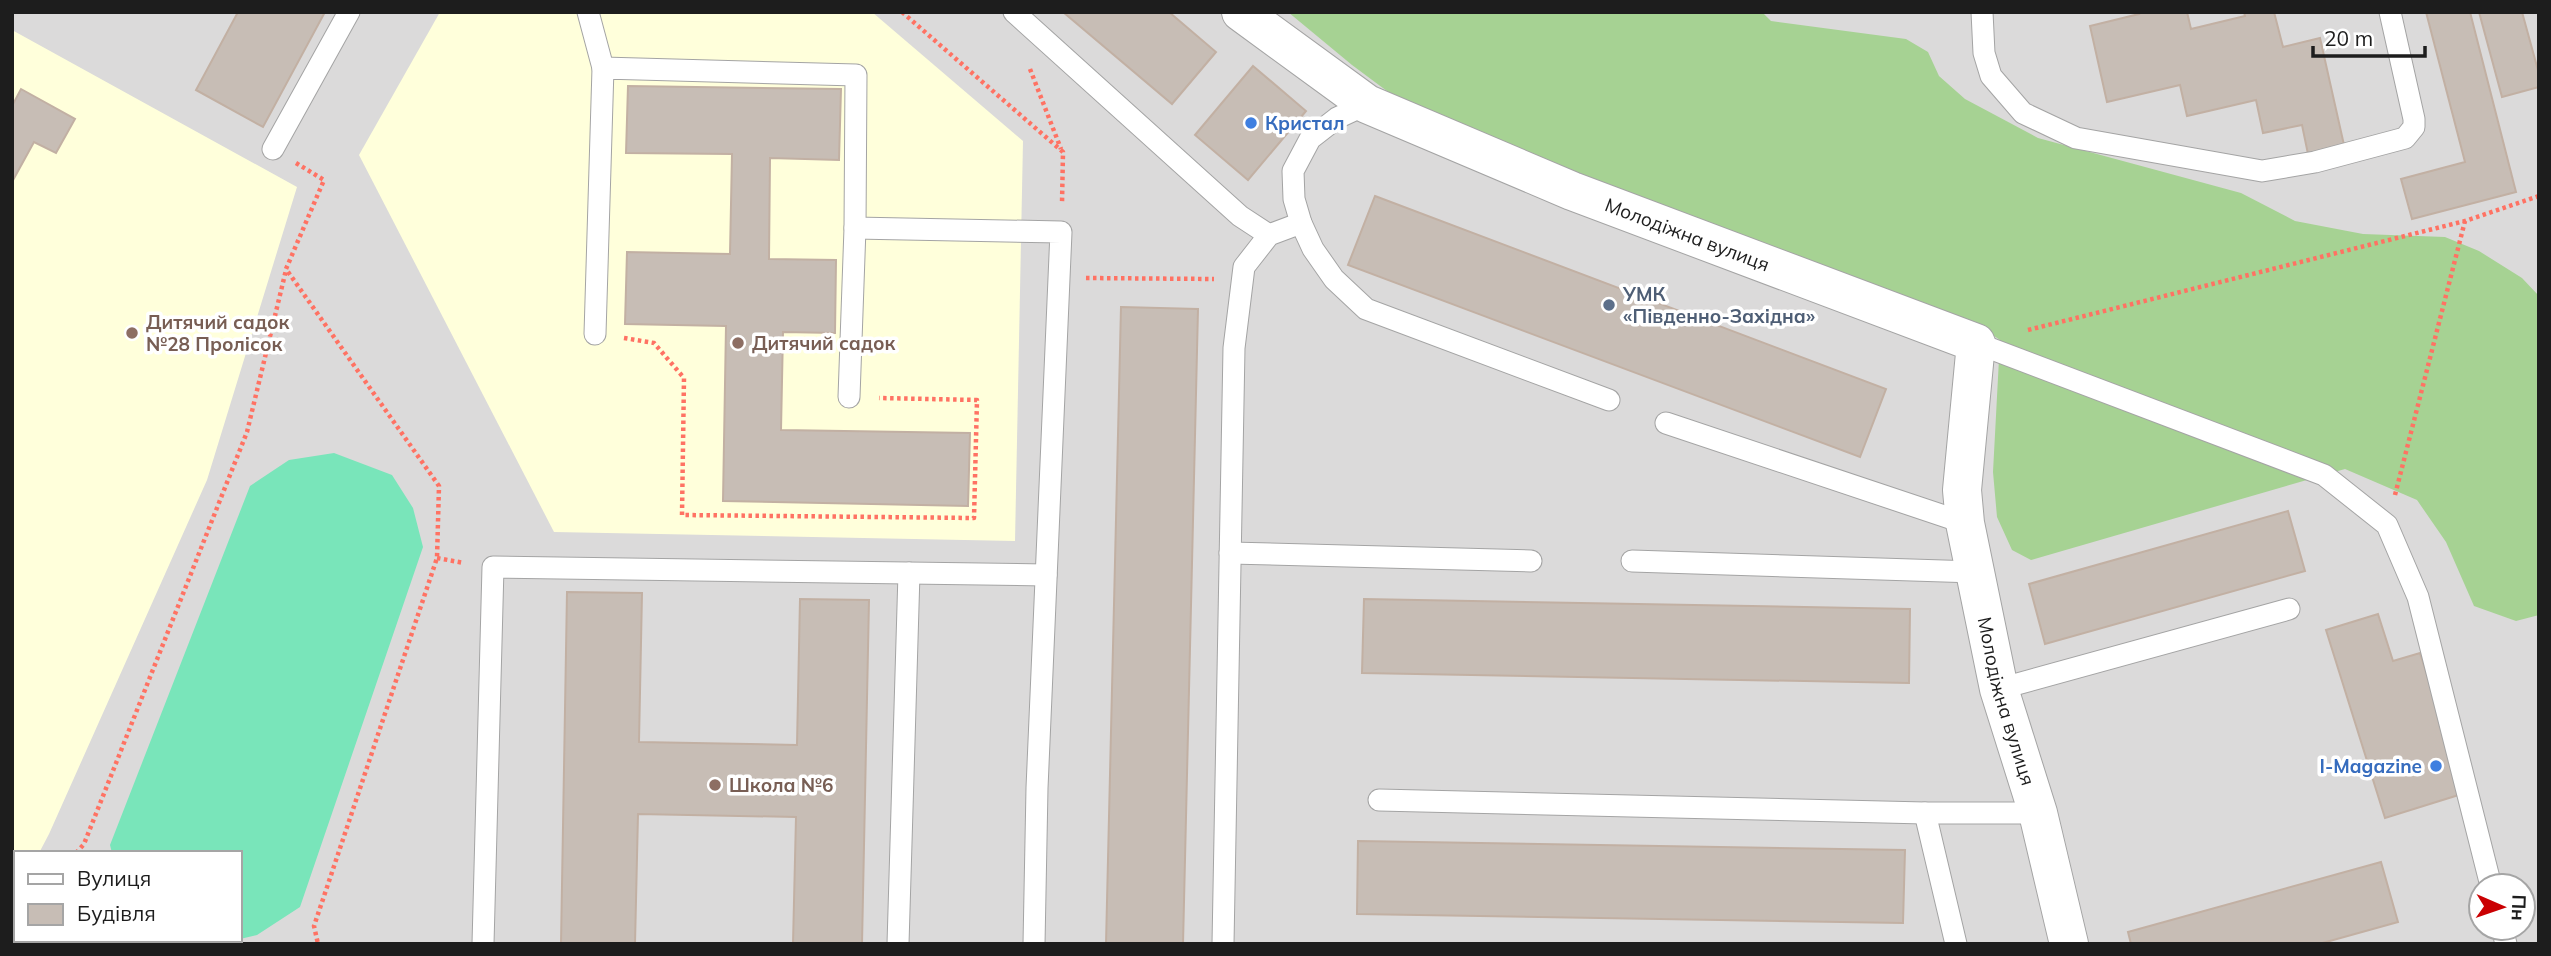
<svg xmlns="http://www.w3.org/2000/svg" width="2551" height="956" font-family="Mulish,sans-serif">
<rect width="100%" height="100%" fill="#efebe2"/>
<path fill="#dbdada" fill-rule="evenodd" d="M12,12h2527v932h-2527zM16,853h224v87h-224zM2481,886h42v42h-42z"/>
<g fill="#ffffdb">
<polygon points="440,12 872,12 1023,141 1015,541 554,532 359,155"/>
<polygon points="12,30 297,187 207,480 49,834 39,853 16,853 16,895 12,901"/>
</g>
<polygon fill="#a6d293" points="1288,12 1762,12 1771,21 1906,39 1928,52 1939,76 1965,99 2038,138 2241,193 2295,221 2363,234 2445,237 2479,251 2522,278 2539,296 2539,615 2516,621 2474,606 2446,542 2417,500 2345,469 2031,560 2012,550 1997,517 1993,472 2000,340 1975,323 1531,160 1399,100 1352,65"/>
<polygon fill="#79e5ba" points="334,453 392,475 413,508 423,547 300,907 257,935 240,939 240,853 112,853 110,845 250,486 289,460"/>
<g fill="#c7bdb5" stroke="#c2b0a3" stroke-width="2">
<polygon points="238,12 325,12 263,127 196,90"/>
<polygon points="1063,12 1169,12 1216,52 1172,104"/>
<polygon points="2138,12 2187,12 2191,29 2245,16 2244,12 2274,12 2283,47 2320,38 2344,145 2308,154 2302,125 2263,133 2256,100 2187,116 2180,85 2107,102 2090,26 2139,14"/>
<polygon points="2426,12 2470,12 2516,192 2412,219 2401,179 2465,162"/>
<polygon points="2479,12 2522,12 2539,74 2539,87 2502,97"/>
<polygon points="1253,66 1306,111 1248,180 1195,135"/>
<polygon points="628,86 841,89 839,160 770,158 769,259 836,260 835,333 783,332 781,430 970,433 968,506 723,501 726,326 625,324 627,252 730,254 732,154 626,153"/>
<polygon points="21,89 75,119 56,153 34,142 12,182 12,106"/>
<polygon points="1375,196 1886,389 1860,457 1348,265"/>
<polygon points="1121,307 1198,309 1183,944 1106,944"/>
<polygon points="2288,511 2305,571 2045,644 2029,584"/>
<polygon points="567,592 642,593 639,742 797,745 800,599 869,600 862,944 793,944 796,817 638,814 635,944 561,944"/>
<polygon points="1364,599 1910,609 1909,683 1362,673"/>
<polygon points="2378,614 2393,661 2420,653 2465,793 2385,818 2326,630"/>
<polygon points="1358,841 1905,850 1903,923 1357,914"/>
<polygon points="2381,862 2398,922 2319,944 2131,944 2128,932"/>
</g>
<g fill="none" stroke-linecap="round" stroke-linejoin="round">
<g stroke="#a4a4a4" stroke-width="23">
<g id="service">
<polyline points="588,12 603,68"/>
<polyline points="1014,12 1240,216 1269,235"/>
<polyline points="1982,12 1984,53 1991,76 2023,113 2076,138 2262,171 2315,162 2405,138 2414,127 2414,119 2390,12"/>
<polyline points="273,149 349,12"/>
<polyline points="1301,223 1313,249 1334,279 1366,309 1609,400"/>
<polyline points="595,334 603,68 856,75 855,228 1061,232 1037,788 1034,944"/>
<polyline points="1976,343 2324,475 2387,525 2418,597 2491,886"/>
<polyline points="849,397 855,228"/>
<polyline points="1666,423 1965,523"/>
<polyline points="1230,553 1531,561"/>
<polyline points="1632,561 1975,572"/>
<polyline points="1999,689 2289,609"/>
<polyline points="1379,800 1925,813 2038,813"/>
<polyline points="1925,813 1956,944"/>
<polyline points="2502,928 2506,944"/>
<polyline points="483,944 493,567 1046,575"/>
<polyline points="898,944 909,573"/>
<polyline points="1223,944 1234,348 1244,267 1269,235 1301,223 1294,199 1293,171 1310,139 1337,118 1367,104"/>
</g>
</g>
<g stroke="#a4a4a4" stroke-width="40">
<g id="minor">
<path id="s1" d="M1241,12l126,92 205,87 404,152 -14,147 3,33 34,166 39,124 31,131"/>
</g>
</g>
<g stroke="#ff7263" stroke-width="4.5" stroke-dasharray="3.5 3.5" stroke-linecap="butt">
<polyline points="902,12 1063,152 1062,204"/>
<polyline points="1030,69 1061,149"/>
<polyline points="296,163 324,180 286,269 439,486 437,558 314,926 318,944"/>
<polyline points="1086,278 1214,279"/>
<polyline points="2028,330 2465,221 2539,196"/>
<polyline points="624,338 654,343 684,378 682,515 974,518 977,400 879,398"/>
<polyline points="2395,495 2465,221"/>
<polyline points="437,558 464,563"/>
<polyline points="76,853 84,844 247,432 286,270"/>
<polyline points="12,920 16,917"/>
</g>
<use href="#service" stroke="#fff" stroke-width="21"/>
<use href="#minor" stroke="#fff" stroke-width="38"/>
</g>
<g fill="#3f7fe0" stroke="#fff" stroke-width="2.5">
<circle cx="1251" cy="123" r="7"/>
<circle cx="2436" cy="766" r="7"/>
</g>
<circle fill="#5c6f8a" stroke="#fff" stroke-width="2.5" cx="1609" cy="305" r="7"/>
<g fill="#8d6e63" stroke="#fff" stroke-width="2.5">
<circle cx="132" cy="333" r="7"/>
<circle cx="738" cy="343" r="7"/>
<circle cx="715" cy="785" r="7"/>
</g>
<g text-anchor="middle" stroke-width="7" stroke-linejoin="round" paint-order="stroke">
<g font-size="19" font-weight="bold" fill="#366cbe" stroke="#fff" text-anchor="start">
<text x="1265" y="130">Кристал</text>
<text x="2422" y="773" text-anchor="end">I-Magazine</text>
</g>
<g font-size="19" fill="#1d1d1d" stroke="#fff">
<text dy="7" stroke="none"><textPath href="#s1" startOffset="502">Молодіжна вулиця</textPath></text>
<text dy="7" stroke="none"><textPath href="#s1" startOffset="1174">Молодіжна вулиця</textPath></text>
</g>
<g font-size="19" font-weight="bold" fill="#4e5e75" stroke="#fff" text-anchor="start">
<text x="1623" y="301">УМК<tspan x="1623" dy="22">«Південно-Західна»</tspan></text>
</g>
<g font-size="19" font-weight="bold" fill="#785e54" stroke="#fff" text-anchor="start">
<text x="146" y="329">Дитячий садок<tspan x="146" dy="22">№28 Пролісок</tspan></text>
<text x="752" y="350">Дитячий садок</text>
<text x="729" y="792">Школа №6</text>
</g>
</g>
<rect width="2551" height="956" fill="none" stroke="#1d1d1d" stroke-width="28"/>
<rect x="14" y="851" width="228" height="91" fill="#ffffff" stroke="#a5a5a5" stroke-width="2"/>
<rect x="28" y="874" width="35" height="10" fill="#ffffff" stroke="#a5a5a5" stroke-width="2"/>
<text x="77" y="886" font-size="21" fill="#1d1d1d">Вулиця</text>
<rect x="28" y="904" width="35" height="21" fill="#c7bdb5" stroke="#a5a5a5" stroke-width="2"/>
<text x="77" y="921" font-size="21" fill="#1d1d1d">Будівля</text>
<g transform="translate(2502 907) rotate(92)"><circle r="33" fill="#ffffff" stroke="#a5a5a5" stroke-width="2"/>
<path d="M0-5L12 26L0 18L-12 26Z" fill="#ca0002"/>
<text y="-10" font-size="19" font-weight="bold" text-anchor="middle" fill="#1d1d1d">Пн</text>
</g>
<path d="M2313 46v10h112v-10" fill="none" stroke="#1d1d1d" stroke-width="3.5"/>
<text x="2324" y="46" font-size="21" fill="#1d1d1d" stroke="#ffffff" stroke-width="5" paint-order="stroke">20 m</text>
</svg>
